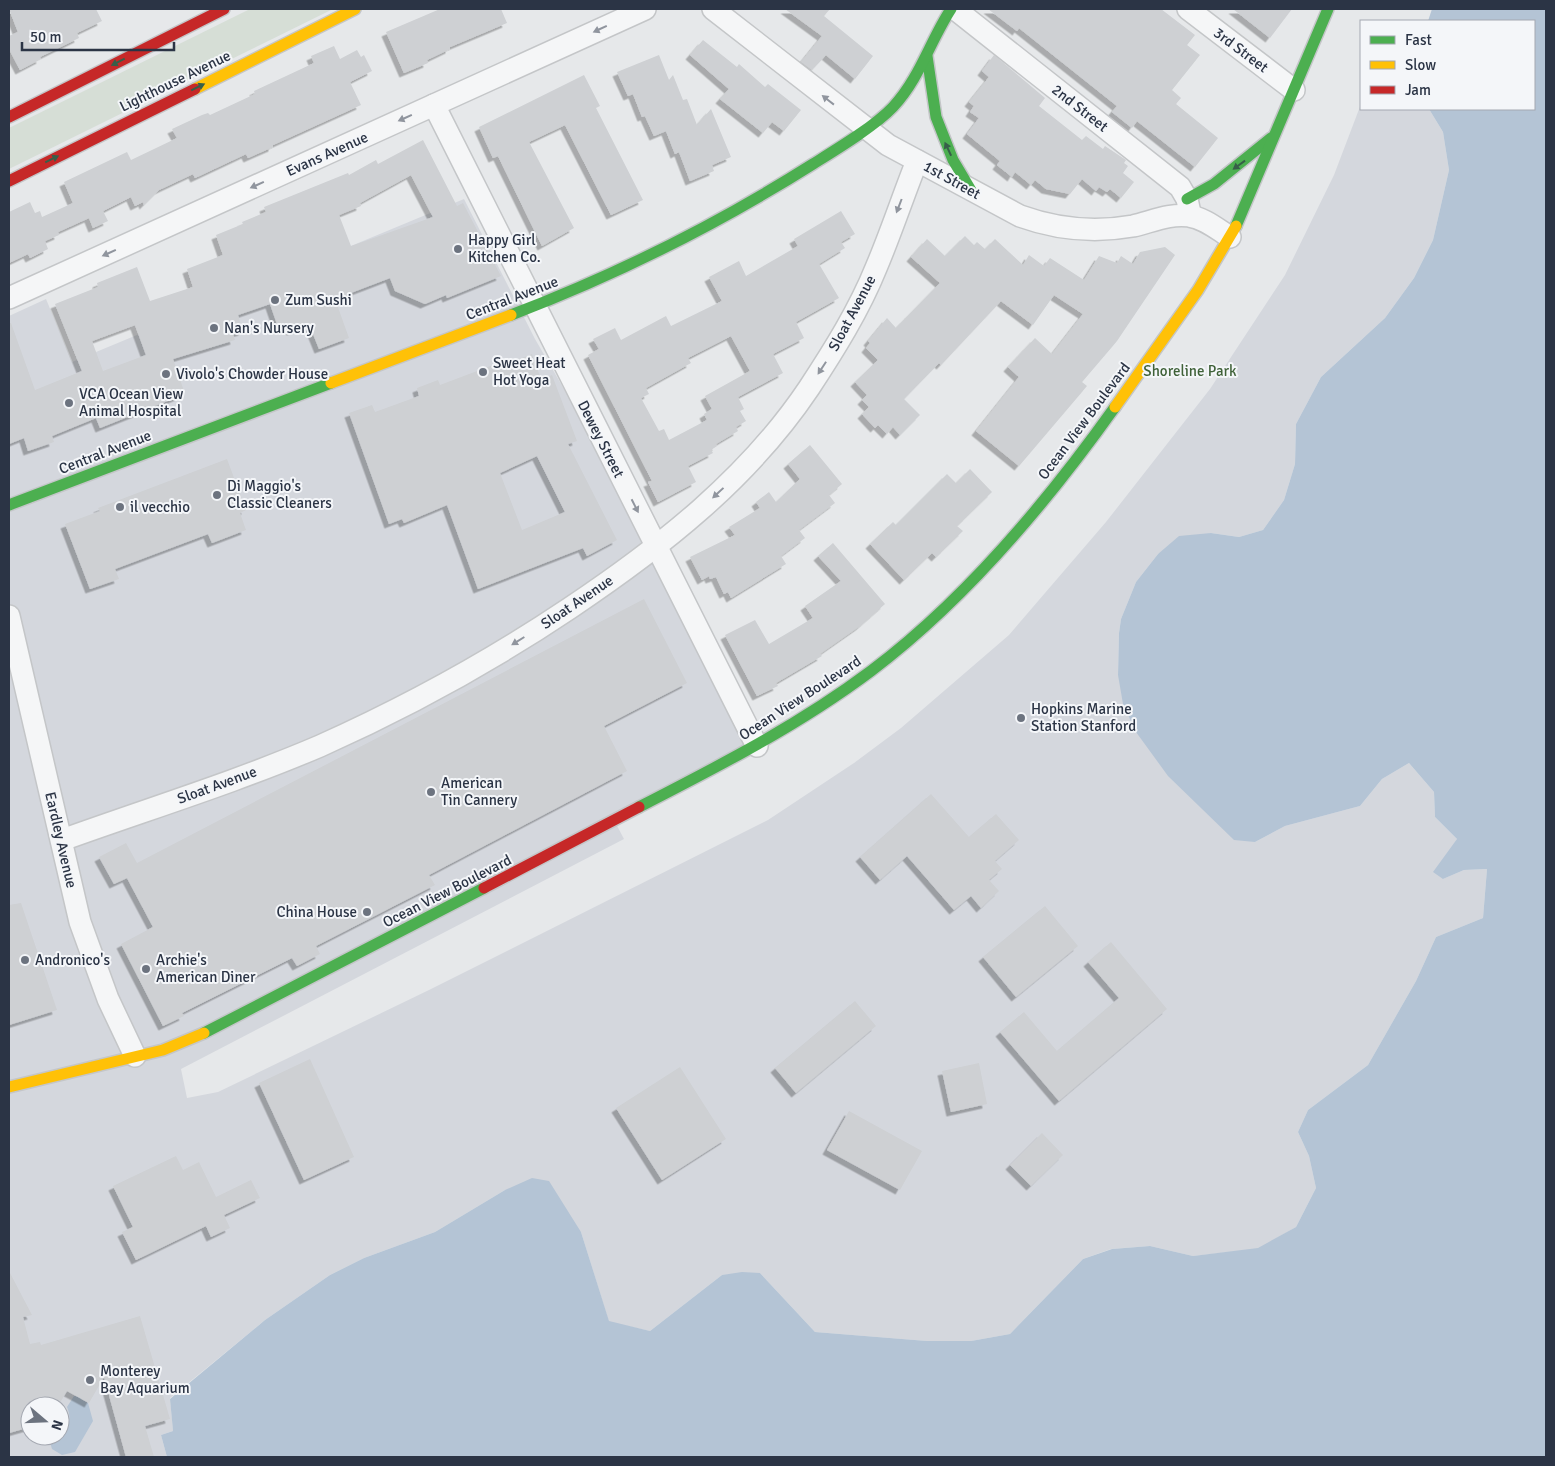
<svg xmlns="http://www.w3.org/2000/svg" width="1555" height="1466" font-family="Signika,sans-serif">
	<defs>
		<filter id="shadow"><feDropShadow dx="-4.5" dy="4.5" stdDeviation="0" flood-color="#0004"/></filter>
	</defs>
	<rect width="100%" height="100%" fill="#e6e8ea"/>
	<path fill="#d4d7dd" fill-rule="evenodd" d="M 1361,104 L 1361,109 L 1429,109 L 1443,132 L 1449,170 L 1433,240 L 1414,278 L 1385,318 L 1321,377 L 1296,424 L 1295,464 L 1284,500 L 1263,530 L 1239,537 L 1211,533 L 1158,554 L 1136,582 L 1121,619 L 1119,633 L 1118,675 L 1255,842 L 1285,826 L 1360,806 L 1382,779 L 1409,763 L 1434,792 L 1435,817 L 1457,839 L 1443,879 L 1464,870 L 1487,869 L 1483,918 L 1436,937 L 1416,981 L 1368,1065 L 1308,1110 L 1298,1132 L 1309,1156 L 1316,1188 L 1296,1227 L 1258,1249 L 1193,1256 L 1150,1246 L 1111,1249 L 1083,1259 L 1010,1334 L 971,1341 L 927,1341 L 815,1332 L 760,1273 L 722,1275 L 650,1331 L 609,1322 L 581,1232 L 505,1190 L 435,1232 L 364,1258 L 330,1275 L 265,1320 L 170,1398 L 173,1431 L 161,1435 L 167,1457 L 9,1457 L 9,316 L 46,299 L 72,362 L 464,199 L 535,339 L 656,548 L 757,746 L 615,822 L 624,839 L 181,1069 L 187,1098 L 218,1092 L 429,990 L 768,820 L 854,763 L 901,728 L 1009,635 L 1106,522 L 1210,389 L 1285,275 L 1334,175 ZM 30,1406 L 60,1406 L 60,1436 L 30,1436 Z"/>
	<path fill="#d6ded6" d="M 250,9 L 333,9 L 9,169 L 9,128 Z"/>
	<g fill="#b4c4d5">
		<path d="M 1432,9 L 1546,9 L 1546,1457 L 167,1457 L 161,1435 L 173,1431 L 170,1399 L 265,1320 L 330,1275 L 364,1258 L 435,1232 L 505,1190 L 532,1178 L 549,1181 L 581,1232 L 609,1321 L 650,1331 L 722,1275 L 742,1272 L 760,1273 L 815,1332 L 927,1341 L 971,1341 L 1010,1334 L 1083,1259 L 1112,1249 L 1150,1246 L 1193,1256 L 1258,1248 L 1296,1227 L 1316,1188 L 1309,1156 L 1298,1132 L 1308,1110 L 1368,1065 L 1416,981 L 1436,937 L 1483,918 L 1487,869 L 1464,870 L 1443,879 L 1433,872 L 1457,839 L 1435,817 L 1434,792 L 1409,763 L 1382,779 L 1360,806 L 1285,826 L 1255,842 L 1234,840 L 1168,776 L 1136,732 L 1123,704 L 1118,675 L 1119,633 L 1121,619 L 1136,582 L 1158,554 L 1179,536 L 1211,533 L 1239,537 L 1263,530 L 1284,500 L 1295,464 L 1296,424 L 1321,377 L 1385,318 L 1414,278 L 1433,240 L 1449,170 L 1443,132 L 1429,109 L 1534,109 L 1534,21 L 1428,21 Z"/>
		<path d="M 74,1396 L 82,1397 L 81,1399 L 88,1403 L 93,1421 L 75,1452 L 62,1455 L 52,1449 L 49,1439 L 51,1436 L 60,1436 L 60,1431 C 71,1426 71,1417 67,1407 Z"/>
	</g>
	<g fill="#ced0d3" fill-rule="evenodd" filter="url(#shadow)">
		<path d="M 9,9 L 96,9 L 102,21 L 77,33 L 79,38 L 40,57 L 41,59 L 20,70 L 9,49 L 9,36 L 18,32 Z"/>
		<path d="M 440,9 L 501,9 L 507,23 L 450,47 L 450,49 L 427,60 L 428,63 L 404,73 L 386,32 Z"/>
		<path d="M 785,9 L 830,9 L 824,16 L 873,56 L 855,79 L 826,55 L 812,70 L 801,62 L 822,36 Z"/>
		<path d="M 988,9 L 1161,9 L 1195,35 L 1187,45 L 1200,55 L 1172,90 L 1181,98 L 1176,104 L 1218,138 L 1195,167 L 1137,121 L 1132,128 L 1112,112 L 1117,106 L 1019,28 L 1017,31 Z"/>
		<path d="M 1233,9 L 1292,9 L 1270,38 Z"/>
		<path d="M 703,40 L 737,67 L 739,64 L 765,87 L 768,84 L 801,110 L 784,131 L 772,122 L 763,133 L 720,99 L 729,89 L 690,55 Z"/>
		<path d="M 334,46 L 340,59 L 357,50 L 361,57 L 364,55 L 372,71 L 350,82 L 361,105 L 273,145 L 273,147 L 248,158 L 246,154 L 195,178 L 193,174 L 159,190 L 144,205 L 143,202 L 135,206 L 131,197 L 103,211 L 108,221 L 93,228 L 89,218 L 58,232 L 59,235 L 45,241 L 48,249 L 30,258 L 28,254 L 9,263 L 9,212 L 30,202 L 35,213 L 40,211 L 42,217 L 73,203 L 64,182 L 127,152 L 131,160 L 177,138 L 172,129 L 202,115 L 208,113 L 210,115 L 255,94 L 254,91 L 314,63 L 311,56 Z"/>
		<path d="M 659,55 L 669,80 L 673,75 L 683,100 L 687,99 L 697,125 L 711,109 L 731,157 L 712,165 L 714,171 L 690,181 L 679,152 L 675,154 L 666,131 L 654,136 L 645,116 L 642,117 L 633,94 L 628,96 L 617,72 Z"/>
		<path d="M 994,55 L 1045,98 L 1039,106 L 1082,140 L 1086,136 L 1103,149 L 1105,146 L 1126,160 L 1124,163 L 1128,166 L 1123,173 L 1134,182 L 1121,198 L 1110,189 L 1107,192 L 1099,187 L 1096,191 L 1082,179 L 1070,194 L 1046,189 L 1035,180 L 1031,185 L 1015,172 L 1012,177 L 997,165 L 1000,161 L 967,134 L 979,118 L 970,112 L 974,106 L 969,102 L 989,77 L 982,71 Z"/>
		<path d="M 584,75 L 600,106 L 596,108 L 643,200 L 611,215 L 565,125 L 529,142 L 574,228 L 542,246 L 498,156 L 493,158 L 479,127 Z"/>
		<path d="M 423,140 L 457,206 L 463,203 L 501,276 L 447,298 L 446,295 L 425,304 L 395,291 L 390,278 L 335,299 L 349,338 L 319,349 L 309,324 L 291,331 L 289,326 L 279,330 L 270,304 L 238,315 L 243,331 L 233,334 L 235,340 L 173,359 L 185,394 L 100,428 L 96,418 L 52,436 L 54,442 L 28,451 L 24,438 L 9,444 L 9,323 L 11,323 L 35,390 L 82,371 L 55,304 L 98,287 L 97,283 L 137,267 L 150,301 L 193,287 L 187,269 L 223,255 L 216,235 L 243,224 L 242,222 L 266,212 L 264,207 L 348,173 L 349,175 L 376,160 L 378,164 ZM 411,175 L 433,217 L 351,246 L 339,215 L 361,206 L 360,203 ZM 135,325 L 146,355 L 103,371 L 92,341 Z"/>
		<path d="M 841,211 L 855,234 L 841,242 L 845,248 L 819,264 L 839,298 L 796,322 L 804,338 L 773,354 L 783,373 L 738,397 L 744,409 L 740,411 L 746,421 L 736,427 L 738,431 L 716,444 L 717,446 L 711,450 L 713,453 L 688,466 L 696,482 L 658,502 L 648,482 L 652,481 L 588,355 L 599,349 L 593,339 L 615,328 L 621,340 L 666,316 L 671,326 L 722,301 L 709,277 L 739,261 L 746,276 L 798,246 L 794,239 ZM 731,336 L 750,371 L 705,396 L 712,409 L 704,414 L 707,420 L 669,440 L 664,429 L 659,431 L 641,398 L 649,394 L 646,388 L 691,363 L 688,358 Z"/>
		<path d="M 965,236 L 974,245 L 977,242 L 985,249 L 995,239 L 1023,265 L 1029,255 L 1044,266 L 1050,258 L 1084,280 L 1099,256 L 1117,263 L 1121,256 L 1133,264 L 1140,252 L 1165,247 L 1175,255 L 1117,341 L 1082,382 L 1087,386 L 1019,466 L 976,431 L 1019,377 L 1008,367 L 1035,338 L 1052,354 L 1083,314 L 1054,295 L 1033,325 L 1001,301 L 941,365 L 939,363 L 904,399 L 920,415 L 900,435 L 893,427 L 887,434 L 878,425 L 875,428 L 862,414 L 869,407 L 862,400 L 867,395 L 855,382 L 878,360 L 866,348 L 870,343 L 868,341 L 887,318 L 896,328 L 940,283 L 911,257 L 927,239 L 945,256 Z"/>
		<path d="M 532,354 L 541,379 L 552,375 L 577,441 L 568,444 L 617,540 L 587,556 L 583,548 L 478,589 L 447,505 L 404,523 L 402,519 L 389,524 L 349,413 L 372,405 L 375,412 L 419,396 L 417,388 L 438,380 L 440,385 L 493,365 L 494,369 ZM 537,456 L 565,512 L 522,530 L 500,473 Z"/>
		<path d="M 810,445 L 842,484 L 829,495 L 835,503 L 799,530 L 805,538 L 781,556 L 786,564 L 731,598 L 728,592 L 724,594 L 716,577 L 710,579 L 709,576 L 702,580 L 690,557 L 735,535 L 729,527 L 760,508 L 756,502 L 769,492 L 776,502 L 800,479 L 788,464 Z"/>
		<path d="M 227,459 L 246,510 L 240,513 L 246,530 L 212,543 L 208,534 L 115,569 L 119,579 L 90,589 L 65,524 L 100,511 L 98,508 Z"/>
		<path d="M 970,469 L 992,492 L 957,526 L 963,531 L 936,557 L 932,553 L 904,580 L 870,544 L 893,522 L 896,525 L 947,474 L 956,483 Z"/>
		<path d="M 833,543 L 885,604 L 860,626 L 820,654 L 822,656 L 776,683 L 778,686 L 757,696 L 725,635 L 755,620 L 769,644 L 813,618 L 805,606 L 841,581 L 818,556 Z"/>
		<path d="M 644,599 L 687,683 L 604,726 L 627,771 L 429,875 L 435,885 L 316,946 L 320,954 L 297,966 L 292,958 L 182,1013 L 184,1016 L 163,1026 L 121,944 L 153,927 L 127,878 L 114,884 L 99,857 L 126,843 L 137,863 Z"/>
		<path d="M 931,794 L 969,837 L 996,814 L 1019,840 L 995,861 L 1002,869 L 989,880 L 999,891 L 981,908 L 971,896 L 954,910 L 907,856 L 880,880 L 860,857 Z"/>
		<path d="M 21,903 L 57,1010 L 9,1025 L 9,905 Z"/>
		<path d="M 1045,906 L 1078,946 L 1016,997 L 983,957 Z"/>
		<path d="M 1111,942 L 1167,1009 L 1059,1101 L 1000,1032 L 1024,1012 L 1057,1051 L 1119,998 L 1088,962 Z"/>
		<path d="M 855,1001 L 876,1026 L 796,1093 L 775,1068 Z"/>
		<path d="M 310,1059 L 354,1157 L 304,1180 L 259,1083 Z"/>
		<path d="M 979,1063 L 987,1104 L 951,1112 L 942,1071 Z"/>
		<path d="M 680,1067 L 726,1139 L 662,1180 L 616,1108 Z"/>
		<path d="M 849,1111 L 922,1151 L 900,1190 L 827,1150 Z"/>
		<path d="M 1042,1133 L 1063,1155 L 1031,1186 L 1010,1165 Z"/>
		<path d="M 176,1156 L 183,1170 L 199,1162 L 216,1197 L 251,1180 L 260,1198 L 224,1215 L 230,1228 L 211,1237 L 206,1226 L 136,1260 L 122,1232 L 133,1227 L 113,1186 Z"/>
		<path d="M 9,1271 L 32,1315 L 23,1317 L 30,1344 L 40,1342 L 41,1345 L 140,1316 L 170,1419 L 145,1426 L 154,1457 L 126,1457 L 104,1377 L 89,1403 L 67,1391 L 58,1406 L 30,1406 L 30,1427 L 9,1433 Z"/>
	</g>
	<g fill="none" stroke-linecap="round" stroke-linejoin="round">
		<defs>
			<g id="street">
				<path d="M 713,9 L 888,145 L 1020,216 C 1056,229 1094,233 1133,226 C 1151,222 1170,213 1189,216 C 1204,218 1217,229 1230,237"/>
				<path d="M 955,9 L 1180,187 L 1187,199 L 1190,213"/>
				<path d="M 1188,9 L 1294,90"/>
				<path d="M 434,105 L 757,746"/>
				<path d="M 9,298 L 645,9"/>
				<path d="M 9,616 L 80,922 L 108,999 L 135,1056"/>
				<path d="M 62,840 C 148,809 236,782 320,746 C 407,707 491,661 570,608 C 661,547 748,479 809,388 C 834,350 859,310 876,268 C 891,233 903,196 917,161"/>
			</g>
			<g id="fast">
				<path d="M 927,56 L 936,117 L 953,160 L 972,192"/>
				<path d="M 1187,199 L 1214,184 L 1271,138"/>
				<path d="M 1236,226 L 1328,9"/>
				<path d="M 511,315 C 616,275 718,224 813,164 C 837,149 875,126 893,107 C 920,78 930,41 951,9"/>
				<path d="M 9,505 L 331,383"/>
				<path d="M 639,807 C 719,766 799,725 871,671 C 964,601 1048,501 1115,407"/>
				<path d="M 204,1033 L 484,888"/>
			</g>
			<g id="slow">
				<path d="M 195,89 L 355,9"/>
				<path d="M 331,383 L 511,315"/>
				<path d="M 1115,407 L 1198,290 L 1236,226"/>
				<path d="M 9,1087 L 163,1050 L 204,1033"/>
			</g>
			<g id="jam">
				<path d="M 9,117 L 224,9"/>
				<path d="M 9,181 L 195,89"/>
				<path d="M 484,888 L 639,807"/>
			</g>
		</defs>
		<use href="#street" stroke="#c4c6c8" stroke-width="24"/>
		<use href="#fast" stroke="#c4c6c8" stroke-width="14"/>
		<use href="#slow" stroke="#c4c6c8" stroke-width="14"/>
		<use href="#jam" stroke="#c4c6c8" stroke-width="14"/>
		<use href="#street" stroke="#f5f6f7" stroke-width="21"/>
		<use href="#fast" stroke="#4caf50" stroke-width="11"/>
		<use href="#slow" stroke="#ffc107" stroke-width="11"/>
		<use href="#jam" stroke="#c62828" stroke-width="11"/>
	</g>
	<defs><path id="oneway-solid" d="M-6-.8H1V-3.2L6.5 0L1 3.2V.8H-6Z" transform="scale(1.25)"/></defs>
	<g fill="#90959e">
		<use href="#oneway-solid" transform="translate(600 29) rotate(155)"/>
		<use href="#oneway-solid" transform="translate(828 100) rotate(-142)"/>
		<use href="#oneway-solid" transform="translate(405 118) rotate(156)"/>
		<use href="#oneway-solid" transform="translate(257 185) rotate(156)"/>
		<use href="#oneway-solid" transform="translate(899 206) rotate(111)"/>
		<use href="#oneway-solid" transform="translate(109 253) rotate(156)"/>
		<use href="#oneway-solid" transform="translate(822 368) rotate(123)"/>
		<use href="#oneway-solid" transform="translate(718 493) rotate(137)"/>
		<use href="#oneway-solid" transform="translate(635 506) rotate(63)"/>
		<use href="#oneway-solid" transform="translate(518 641) rotate(148)"/>
	</g>
	<g fill="#375f49">
		<use href="#oneway-solid" transform="translate(118 62) rotate(153)"/>
		<use href="#oneway-solid" transform="translate(198 87) rotate(-26)"/>
		<use href="#oneway-solid" transform="translate(948 149) rotate(-115)"/>
		<use href="#oneway-solid" transform="translate(52 159) rotate(-26)"/>
		<use href="#oneway-solid" transform="translate(1239 165) rotate(144)"/>
	</g>
	<g fill="#6c737f" stroke="#f4f6f9" stroke-width="2">
		<circle cx="458" cy="249" r="5"/>
		<circle cx="275" cy="300" r="5"/>
		<circle cx="214" cy="328" r="5"/>
		<circle cx="483" cy="372" r="5"/>
		<circle cx="166" cy="374" r="5"/>
		<circle cx="69" cy="403" r="5"/>
		<circle cx="217" cy="495" r="5"/>
		<circle cx="120" cy="507" r="5"/>
		<circle cx="1021" cy="718" r="5"/>
		<circle cx="431" cy="792" r="5"/>
		<circle cx="367" cy="912" r="5"/>
		<circle cx="25" cy="960" r="5"/>
		<circle cx="146" cy="969" r="5"/>
		<circle cx="90" cy="1380" r="5"/>
	</g>
	<g text-anchor="middle" dominant-baseline="central" stroke-width="4" stroke-linejoin="round" paint-order="stroke">
		<g font-size="15" fill="#2b3445" stroke="#f4f6f9">
			<text transform="translate(1241 50) rotate(37)">3rd Street</text>
			<text transform="translate(175 81) rotate(-26)">Lighthouse Avenue</text>
			<text transform="translate(1080 108) rotate(38)">2nd Street</text>
			<text transform="translate(327 154) rotate(-24)">Evans Avenue</text>
			<text transform="translate(952 180) rotate(29)">1st Street</text>
			<text transform="translate(512 298) rotate(-21)">Central Avenue</text>
			<text transform="translate(852 313) rotate(-62)">Sloat Avenue</text>
			<text transform="translate(1084 421) rotate(-53)">Ocean View Boulevard</text>
			<text transform="translate(601 439) rotate(63)">Dewey Street</text>
			<text transform="translate(105 452) rotate(-21)">Central Avenue</text>
			<text transform="translate(577 602) rotate(-34)">Sloat Avenue</text>
			<text transform="translate(800 698) rotate(-33)">Ocean View Boulevard</text>
			<text transform="translate(217 785) rotate(-20)">Sloat Avenue</text>
			<text transform="translate(61 840) rotate(77)">Eardley Avenue</text>
			<text transform="translate(447 891) rotate(-27)">Ocean View Boulevard</text>
		</g>
		<g font-size="15" fill="#2b3445" stroke="#f4f6f9" text-anchor="start">
			<text x="468" y="240">Happy Girl<tspan x="468" dy="17">Kitchen Co.</tspan></text>
			<text x="285" y="300">Zum Sushi</text>
			<text x="224" y="328">Nan's Nursery</text>
			<text x="493" y="363">Sweet Heat<tspan x="493" dy="17">Hot Yoga</tspan></text>
			<text x="176" y="374">Vivolo's Chowder House</text>
			<text x="79" y="394">VCA Ocean View<tspan x="79" dy="17">Animal Hospital</tspan></text>
			<text x="227" y="486">Di Maggio's<tspan x="227" dy="17">Classic Cleaners</tspan></text>
			<text x="130" y="507">il vecchio</text>
			<text x="1031" y="709">Hopkins Marine<tspan x="1031" dy="17">Station Stanford</tspan></text>
			<text x="441" y="783">American<tspan x="441" dy="17">Tin Cannery</tspan></text>
			<text x="357" y="912" text-anchor="end">China House</text>
			<text x="35" y="960">Andronico's</text>
			<text x="156" y="960">Archie's<tspan x="156" dy="17">American Diner</tspan></text>
			<text x="100" y="1371">Monterey<tspan x="100" dy="17">Bay Aquarium</tspan></text>
		</g>
		<g font-size="15" fill="#3f6138" stroke="#f4f6f9">
			<text x="1190" y="371">Shoreline Park</text>
		</g>
	</g>
	<rect width="1555" height="1466" fill="none" stroke="#2b3445" stroke-width="20"/>
	<rect x="1360" y="20" width="175" height="90" fill="#f4f6f9" stroke="#a4a8b1"/>
	<rect x="1370" y="36" width="25" height="8" fill="#4caf50" stroke="#a4a8b1"/>
	<text x="1405" y="45" font-size="15" fill="#2b3445">Fast</text>
	<rect x="1370" y="61" width="25" height="8" fill="#ffc107" stroke="#a4a8b1"/>
	<text x="1405" y="70" font-size="15" fill="#2b3445">Slow</text>
	<rect x="1370" y="86" width="25" height="8" fill="#c62828" stroke="#a4a8b1"/>
	<text x="1405" y="95" font-size="15" fill="#2b3445">Jam</text>
	<g transform="translate(45 1421) rotate(109)"><circle r="24" fill="#f4f6f9" stroke="#a4a8b1"/>
	<path d="M0-4L9 19L0 12L-9 19Z" fill="#6c737f"/>
	<text y="-8" font-size="14" font-weight="bold" text-anchor="middle" fill="#2b3445">N</text>
	</g>
	<path d="M22 42v8h152v-8" fill="none" stroke="#2b3445" stroke-width="2.5"/>
	<text x="30" y="42" font-size="15" fill="#2b3445" stroke="#f4f6f9" stroke-width="4" paint-order="stroke">50 m</text>
</svg>
